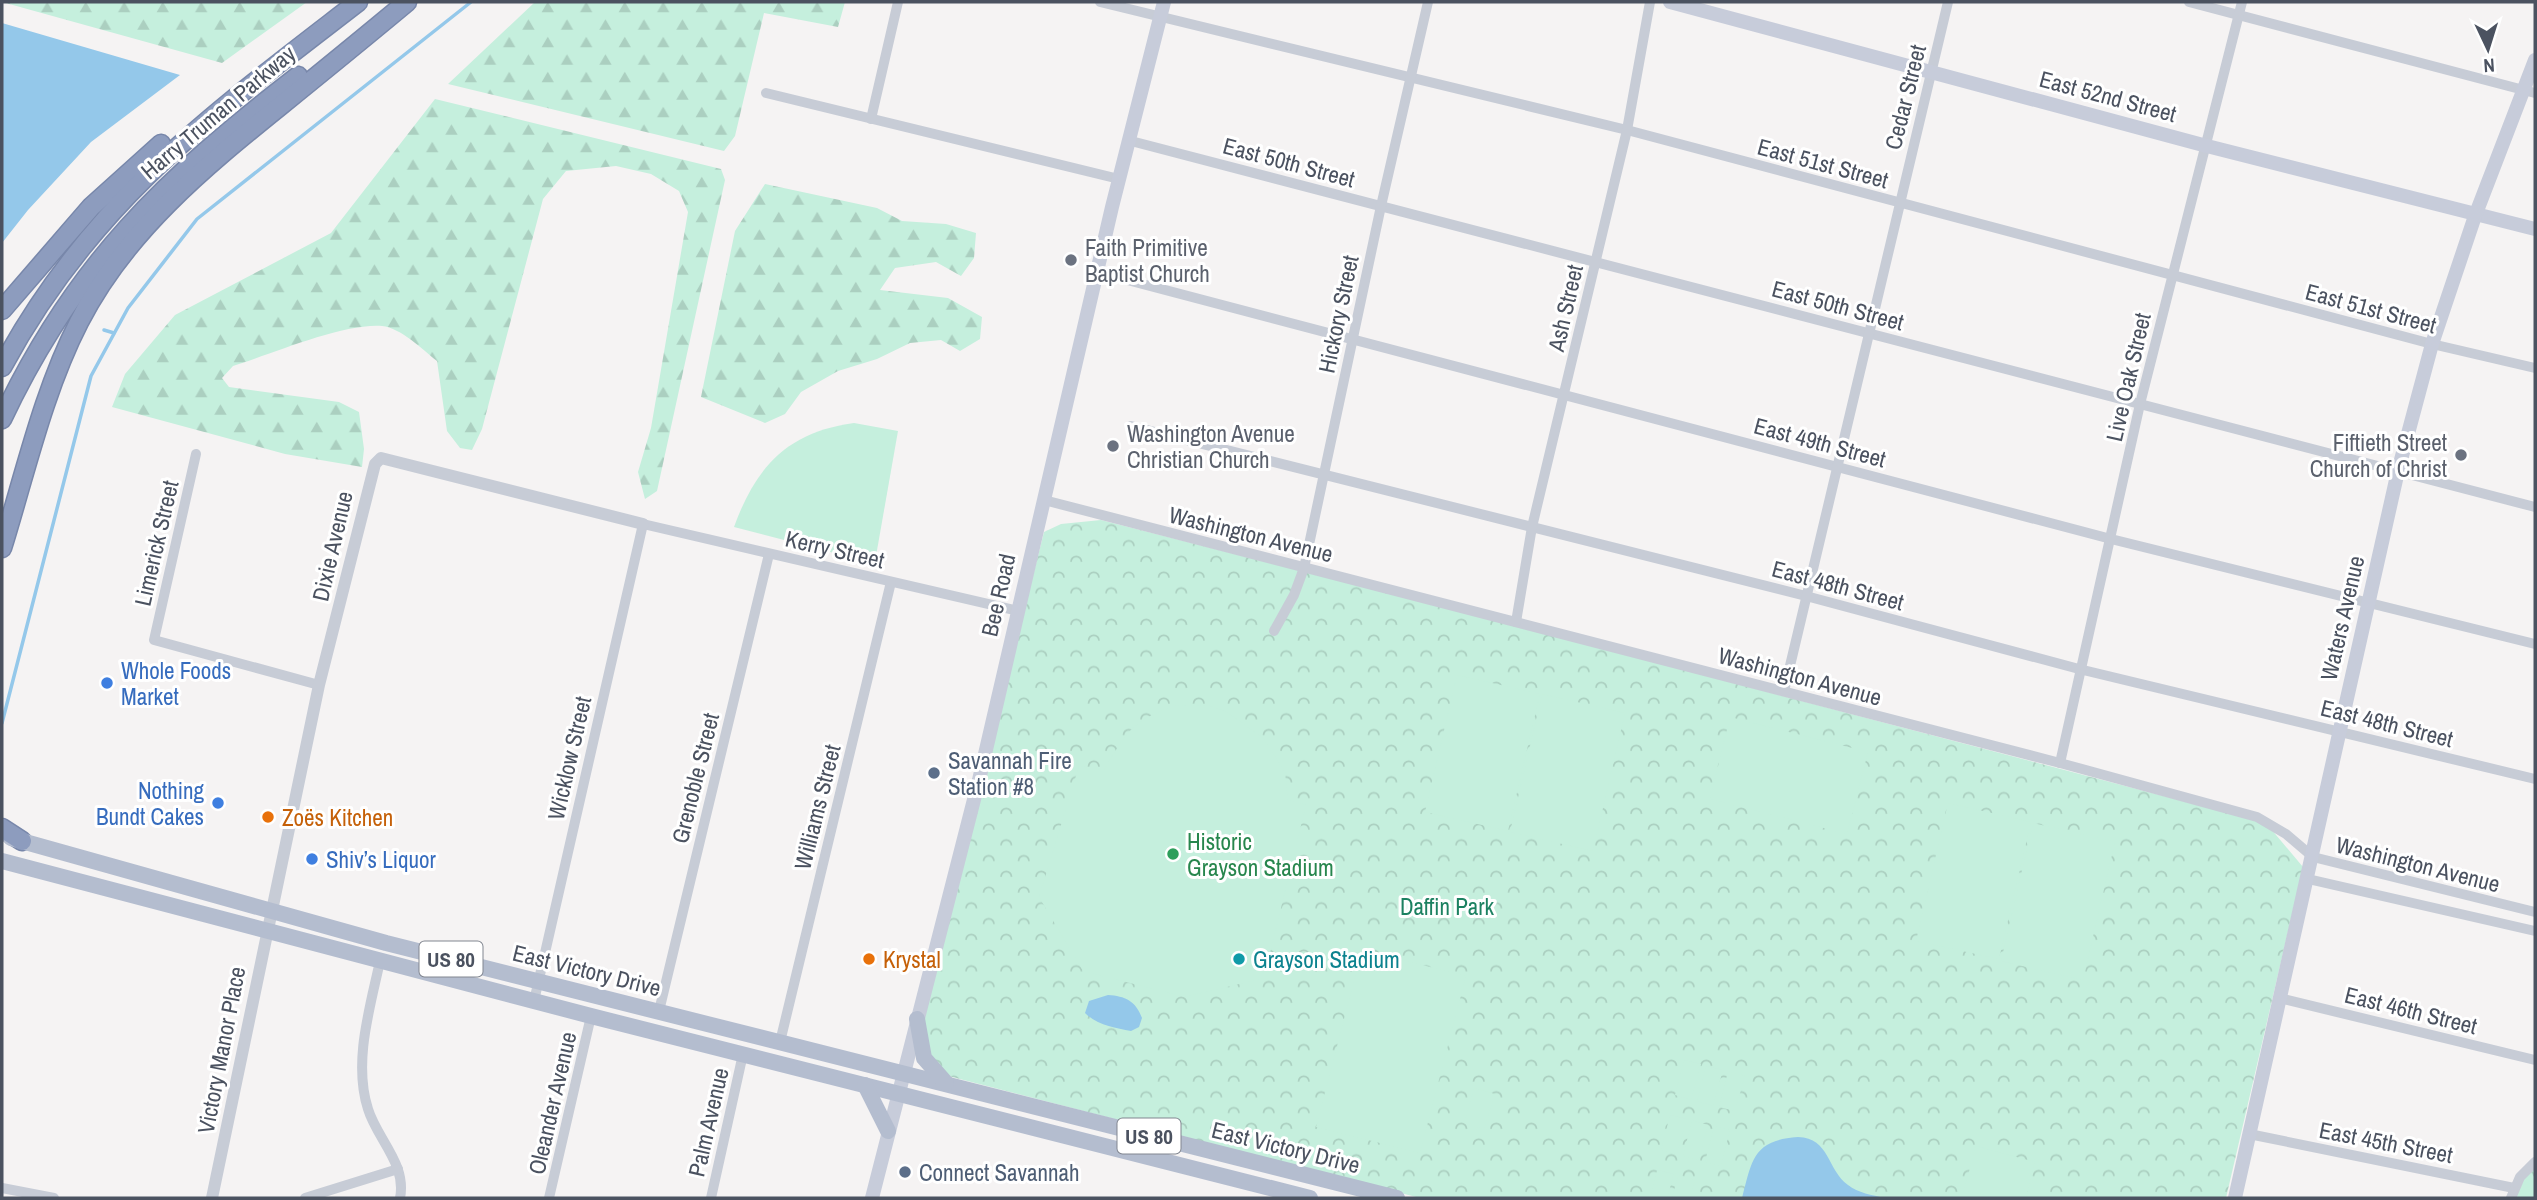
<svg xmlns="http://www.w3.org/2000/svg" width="2537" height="1200" font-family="'Archivo Narrow',sans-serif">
	<defs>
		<pattern id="forest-firs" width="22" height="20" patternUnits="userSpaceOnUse" patternTransform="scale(1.75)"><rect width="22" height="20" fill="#c5efdd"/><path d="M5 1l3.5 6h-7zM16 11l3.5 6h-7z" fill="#abcfc0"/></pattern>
		<pattern id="park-crowns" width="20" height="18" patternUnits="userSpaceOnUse" patternTransform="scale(1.75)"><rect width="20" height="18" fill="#c5efdd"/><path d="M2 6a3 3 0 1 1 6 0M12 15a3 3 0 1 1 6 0" fill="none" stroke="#abcfc0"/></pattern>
	</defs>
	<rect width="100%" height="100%" fill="#f5f3f3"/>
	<g fill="url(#forest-firs)">
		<path d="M 2,2 L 307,2 L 222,63 Z"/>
		<path d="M 535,2 L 845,2 L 838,27 L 764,13 L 735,136 L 724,151 L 448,84 Z"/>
		<path d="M 435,99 L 721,169 L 725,180 L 657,491 L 645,499 L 638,472 L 651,428 L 688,212 L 679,191 L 651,174 L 616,166 L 566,171 L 543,199 L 482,429 L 472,450 L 460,448 L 447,431 L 437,361 C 422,349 401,328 382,326 C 343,323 272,354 233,366 L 222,378 L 229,387 L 339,402 L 359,412 L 364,449 L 362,467 L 285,454 L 112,407 L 125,374 L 175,315 L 331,233 Z"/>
		<path d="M 765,184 L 877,208 L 902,221 L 946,224 L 976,233 L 974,258 L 961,276 L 936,262 L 895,268 L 880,290 L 948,298 L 982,317 L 980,339 L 960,351 L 941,340 L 910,343 L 877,359 L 838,371 L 801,392 L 785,414 L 765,423 L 701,397 L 735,231 Z"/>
	</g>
	<g fill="url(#park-crowns)">
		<path d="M 1101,520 L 1517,626 L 2266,823 L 2303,867 L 2226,1198 L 1420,1198 L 952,1077 C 919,1059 923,1032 926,1000 L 1044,532 L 1061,524 Z"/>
		<path d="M 2535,1162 L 2535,1198 L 2511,1198 Z"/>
	</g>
	<g fill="#c5efdd">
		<path d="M 854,423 L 898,431 L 876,556 L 865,561 L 734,527 C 756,466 788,432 854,423 Z"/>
		<path d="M 1457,675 L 1540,694 L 1508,831 L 1425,812 Z"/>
		<path d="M 1542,694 L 1625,713 L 1593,851 L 1510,832 Z"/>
		<path d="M 1178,705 L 1210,706 L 1227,712 L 1263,738 L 1285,772 L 1288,800 L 1306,805 L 1264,978 L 1185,997 L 1083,971 L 1039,897 L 1079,766 L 1104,770 C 1127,731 1133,719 1178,705 Z"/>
		<path d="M 1730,717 L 1868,752 L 1847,834 L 1710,799 Z"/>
		<path d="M 1948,803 L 2031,822 L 1999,959 L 1916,941 Z"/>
		<path d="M 2033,823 L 2115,842 L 2083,980 L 2001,961 Z"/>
		<path d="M 1362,950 L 1466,976 L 1420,1153 L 1316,1127 Z"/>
		<path d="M 1684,1060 L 1701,1064 L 1691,1100 L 1675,1095 Z"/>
		<path d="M 1706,1066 L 1723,1070 L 1713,1106 L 1697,1101 Z"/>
		<path d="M 1728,1071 L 1745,1076 L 1735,1111 L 1719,1107 Z"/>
		<path d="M 1474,1088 L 1495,1094 L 1484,1129 L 1464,1123 Z"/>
		<path d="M 1670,1115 L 1687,1119 L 1677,1154 L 1661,1150 Z"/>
		<path d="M 1692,1120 L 1708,1125 L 1699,1160 L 1683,1156 Z"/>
		<path d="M 1714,1126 L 1730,1130 L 1721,1166 L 1705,1162 Z"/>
		<path d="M 1976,1146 L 2035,1162 L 2026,1198 L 1997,1198 L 1964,1190 Z"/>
		<path d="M 1657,1170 L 1674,1174 L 1667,1198 L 1650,1198 Z"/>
		<path d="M 1678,1175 L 1695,1180 L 1690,1198 L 1672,1198 Z"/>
	</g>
	<g fill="#94c8ea">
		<path d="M 2,23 L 180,75 L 91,142 L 28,210 L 2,243 Z"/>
		<path d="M 1108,995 C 1125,996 1136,1001 1142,1018 L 1139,1027 L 1131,1031 C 1115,1028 1097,1025 1085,1013 L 1089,1001 Z"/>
		<path d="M 1798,1137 C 1830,1138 1827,1170 1848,1185 C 1858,1193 1872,1195 1885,1198 L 1742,1198 C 1752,1160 1753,1140 1798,1137 Z"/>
	</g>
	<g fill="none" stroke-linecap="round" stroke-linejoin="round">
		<g stroke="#94c8ea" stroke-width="3.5">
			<path d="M 104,330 L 114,333"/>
			<path d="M 2,723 L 91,376 L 128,308 L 197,219 L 471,2"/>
		</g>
		<defs>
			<g id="motorway">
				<path d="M 2,310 L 91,207 L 161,144"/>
				<path d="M 2,367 C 91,201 213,114 358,2"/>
				<path d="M 2,419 C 75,264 165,179 298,76"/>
				<path d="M 2,548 C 25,474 43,392 79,322 C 125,232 203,168 280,106 C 322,72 365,37 407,2"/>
				<path d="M 2,828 L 22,841"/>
			</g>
		</defs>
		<use href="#motorway" stroke="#7887aa" stroke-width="21"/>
		<g stroke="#c7ccd6" stroke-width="10">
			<path d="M 1100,2 L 1627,130 L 2432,344 L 2535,368"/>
			<path d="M 2189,2 L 2535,93"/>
			<path d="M 766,93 L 1119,179"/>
			<path d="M 871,119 L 898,2"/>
			<path d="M 1131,141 L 2535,507"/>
			<path d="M 1097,272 L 2111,539 L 2535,644"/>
			<path d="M 1131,426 L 1806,596 L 2079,669 L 2535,779"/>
			<path d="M 196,454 L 154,640 L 319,685"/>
			<path d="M 1044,500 L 2060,763 L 2257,817 L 2286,834 L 2313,857 L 2535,912"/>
			<path d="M 1516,622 L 1532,527 L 1627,130 L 1650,2"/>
			<path d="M 1274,631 L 1294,595 L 1304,568 L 1381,206 L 1428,2"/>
			<path d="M 1784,691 L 1948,2"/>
			<path d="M 2060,763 L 2140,404 L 2242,2"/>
			<path d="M 2308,879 L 2535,931"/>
			<path d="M 380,961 C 370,1008 353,1062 368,1109 C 377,1139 407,1164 400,1198"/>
			<path d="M 2279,998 L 2535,1060"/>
			<path d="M 534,1001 L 643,524 L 1018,611"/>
			<path d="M 659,1011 L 769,554"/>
			<path d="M 780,1042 L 891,582"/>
			<path d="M 2249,1134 L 2514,1188"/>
			<path d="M 2,1188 L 54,1198"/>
			<path d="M 305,1198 L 398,1169"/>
			<path d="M 549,1198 L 591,1016"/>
			<path d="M 711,1198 L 743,1054"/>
			<path d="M 2511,1198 L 2520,1177 L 2535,1162"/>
		</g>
		<path stroke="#c7ccd6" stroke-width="12" d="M 212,1198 L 319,685 L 375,464 L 381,458 L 643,524"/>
		<g stroke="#c7ccda" stroke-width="14">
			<path d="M 1670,2 L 2203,145 L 2535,229"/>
			<path d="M 872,1198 L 979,780 L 1112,207 L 1164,2"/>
			<path d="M 2235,1198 L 2398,471 L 2432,344 L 2475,216 L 2535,60"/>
		</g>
		<g stroke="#b4bdcf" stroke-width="16">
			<path d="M 11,838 L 386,943 L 1397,1198"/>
			<path d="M 2,861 L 591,1016 L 1310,1198"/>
			<path d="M 917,1019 L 924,1058 L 946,1083"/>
			<path d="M 865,1085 L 888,1131"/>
		</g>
		<use href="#motorway" stroke="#8d9cbe" stroke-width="18"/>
	</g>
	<g fill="#6b7280" stroke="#fff" stroke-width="2.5">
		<circle cx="1071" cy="260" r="7"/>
		<circle cx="1113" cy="446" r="7"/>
		<circle cx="2461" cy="455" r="7"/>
	</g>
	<g fill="#3f7fe0" stroke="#fff" stroke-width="2.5">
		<circle cx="107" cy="683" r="7"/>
		<circle cx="218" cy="803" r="7"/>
		<circle cx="312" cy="859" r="7"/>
	</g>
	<g fill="#5c6f8a" stroke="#fff" stroke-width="2.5">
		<circle cx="934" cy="773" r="7"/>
		<circle cx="905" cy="1172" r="7"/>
	</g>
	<g fill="#e8710a" stroke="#fff" stroke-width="2.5">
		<circle cx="268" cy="817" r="7"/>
		<circle cx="869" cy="959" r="7"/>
	</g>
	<circle fill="#2e9e5b" stroke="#fff" stroke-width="2.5" cx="1173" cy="854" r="7"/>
	<circle fill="#0f9aa8" stroke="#fff" stroke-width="2.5" cx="1239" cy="959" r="7"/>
	<g text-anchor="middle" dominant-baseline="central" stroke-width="6" stroke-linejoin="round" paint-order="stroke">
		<g fill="#fff" stroke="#818690" stroke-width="2">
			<rect x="419.5" y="941.5" width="63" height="35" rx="5"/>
			<rect x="1117.5" y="1118.5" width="63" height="35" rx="5"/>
		</g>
		<g font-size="21" font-weight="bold" fill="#4b5260">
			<text x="451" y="959">US 80</text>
			<text x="1149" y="1136">US 80</text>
		</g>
		<g font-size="23" fill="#4b5260" stroke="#fff">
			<text transform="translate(2108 96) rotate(15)">East 52nd Street</text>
			<text transform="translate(1905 97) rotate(-76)">Cedar Street</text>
			<text transform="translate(218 112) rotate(-40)">Harry Truman Parkway</text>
			<text transform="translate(1289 162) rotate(15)">East 50th Street</text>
			<text transform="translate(1823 163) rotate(15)">East 51st Street</text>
			<text transform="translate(1838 305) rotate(15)">East 50th Street</text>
			<text transform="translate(1565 308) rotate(-77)">Ash Street</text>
			<text transform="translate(2371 308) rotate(15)">East 51st Street</text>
			<text transform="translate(1338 314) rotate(-78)">Hickory Street</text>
			<text transform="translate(2128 377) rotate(-77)">Live Oak Street</text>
			<text transform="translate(1820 442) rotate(15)">East 49th Street</text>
			<text transform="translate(1251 534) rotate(14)">Washington Avenue</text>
			<text transform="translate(156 543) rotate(-77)">Limerick Street</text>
			<text transform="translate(332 546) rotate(-77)">Dixie Avenue</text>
			<text transform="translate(835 549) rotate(13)">Kerry Street</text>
			<text transform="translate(1838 585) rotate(15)">East 48th Street</text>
			<text transform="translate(998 595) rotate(-77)">Bee Road</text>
			<text transform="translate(2342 618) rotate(-77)">Waters Avenue</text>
			<text transform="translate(1800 676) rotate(15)">Washington Avenue</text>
			<text transform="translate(2387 723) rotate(14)">East 48th Street</text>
			<text transform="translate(569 758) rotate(-77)">Wicklow Street</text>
			<text transform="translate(695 778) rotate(-76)">Grenoble Street</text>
			<text transform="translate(817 807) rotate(-76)">Williams Street</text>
			<text transform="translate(2418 864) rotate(14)">Washington Avenue</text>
			<text transform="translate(587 970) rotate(14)">East Victory Drive</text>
			<text transform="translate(2411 1010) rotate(14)">East 46th Street</text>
			<text transform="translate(221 1050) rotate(-79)">Victory Manor Place</text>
			<text transform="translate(552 1103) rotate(-77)">Oleander Avenue</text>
			<text transform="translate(708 1122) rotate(-77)">Palm Avenue</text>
			<text transform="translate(2386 1142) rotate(11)">East 45th Street</text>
			<text transform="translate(1286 1147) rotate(14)">East Victory Drive</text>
		</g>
		<g font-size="23" fill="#5b616d" stroke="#fff" text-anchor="start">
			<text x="1085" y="247">Faith Primitive<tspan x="1085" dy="26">Baptist Church</tspan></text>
			<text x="1127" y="433">Washington Avenue<tspan x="1127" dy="26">Christian Church</tspan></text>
			<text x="2447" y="442" text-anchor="end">Fiftieth Street<tspan x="2447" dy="26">Church of Christ</tspan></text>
		</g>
		<g font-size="23" fill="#366cbe" stroke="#fff" text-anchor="start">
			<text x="121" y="670">Whole Foods<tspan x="121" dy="26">Market</tspan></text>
			<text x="204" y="790" text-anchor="end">Nothing<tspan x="204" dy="26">Bundt Cakes</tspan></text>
			<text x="326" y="859">Shiv’s Liquor</text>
		</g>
		<g font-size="23" fill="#4e5e75" stroke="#fff" text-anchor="start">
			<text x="948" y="760">Savannah Fire<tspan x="948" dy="26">Station #8</tspan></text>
			<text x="919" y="1172">Connect Savannah</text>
		</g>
		<g font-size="23" fill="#c56008" stroke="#fff" text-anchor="start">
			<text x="282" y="817">Zoës Kitchen</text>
			<text x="883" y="959">Krystal</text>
		</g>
		<g font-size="23" fill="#27864d" stroke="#fff" text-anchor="start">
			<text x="1187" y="841">Historic<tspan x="1187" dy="26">Grayson Stadium</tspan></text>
		</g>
		<g font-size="23" fill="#1c8161" stroke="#fff">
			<text x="1447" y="906">Daffin Park</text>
		</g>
		<g font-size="23" fill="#0d838f" stroke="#fff" text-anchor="start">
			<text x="1253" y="959">Grayson Stadium</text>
		</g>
	</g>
	<rect width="2537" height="1200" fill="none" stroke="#4b5260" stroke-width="7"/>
	<g transform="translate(2488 49) rotate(176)" stroke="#ffffff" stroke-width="5" paint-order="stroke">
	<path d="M0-5L12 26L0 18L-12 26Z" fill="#4b5260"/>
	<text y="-10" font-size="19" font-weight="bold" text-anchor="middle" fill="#4b5260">N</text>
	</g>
</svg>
